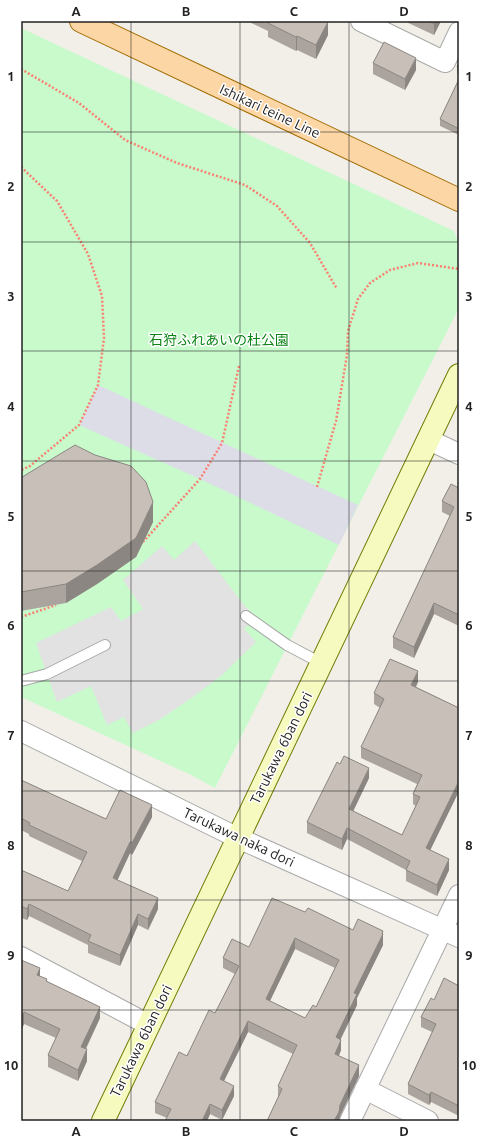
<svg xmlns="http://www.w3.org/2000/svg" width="480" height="1142" font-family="Ubuntu,'Noto Sans JP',sans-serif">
	<rect width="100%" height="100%" fill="#f2efe9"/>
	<path fill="#c8facc" d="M 21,28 L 454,231 L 459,244 L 459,308 L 215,788 L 191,775 L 21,697 Z"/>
	<path fill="#e2e2e2" d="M 195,541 L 244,605 L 256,618 L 244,629 L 256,642 L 221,676 L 190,699 L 159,720 L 133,733 L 124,717 L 107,725 L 91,686 L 57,702 L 36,643 L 111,607 L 121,621 L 143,609 L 123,580 L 162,546 L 174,560 Z"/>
	<path fill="#dddde8" d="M 98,385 L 358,505 L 339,545 L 200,479 L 79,425 Z"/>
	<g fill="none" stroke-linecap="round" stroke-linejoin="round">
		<defs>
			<g id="lane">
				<path d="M 246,616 L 287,645 L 321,663"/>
				<path d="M 21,681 L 47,674 L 105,645"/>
			</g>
			<g id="street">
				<path d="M 361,21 L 445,62 L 459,32"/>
				<path d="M 429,440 L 459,454"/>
				<path d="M 21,731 L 238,838 L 459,937"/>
				<path d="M 21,957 L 149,1025"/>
				<path d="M 365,1089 L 428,1121"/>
				<path d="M 350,1121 L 459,895"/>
			</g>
			<path id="secondary" d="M 103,1121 L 459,375"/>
			<path id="primary" d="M 81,21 L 459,200"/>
		</defs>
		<use href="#lane" stroke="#a9a9a9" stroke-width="12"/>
		<use href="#street" stroke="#a9a9a9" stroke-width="22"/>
		<use href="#secondary" stroke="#707d05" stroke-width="24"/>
		<use href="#primary" stroke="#a06b00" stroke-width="24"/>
		<g stroke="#fa8072" stroke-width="2.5" stroke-dasharray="2 2" stroke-linecap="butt">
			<path d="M 21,69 L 79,103 L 125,140 L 177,163 L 245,185 L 277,206 L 310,243 L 337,289"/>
			<path d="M 21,167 L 57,201 L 88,254 L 102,296 L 104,338 L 98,385 L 79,425 L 30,466 L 21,470"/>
			<path d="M 317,487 L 336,421 L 347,355 L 348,331 L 358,299 L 370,283 L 390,270 L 418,263 L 459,269"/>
			<path d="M 143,542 L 200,479 L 222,443 L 239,366"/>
			<path d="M 21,617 L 56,605"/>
		</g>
		<use href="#lane" stroke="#fff" stroke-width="10"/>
		<use href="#street" stroke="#fff" stroke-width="20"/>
		<use href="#secondary" stroke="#f7fabf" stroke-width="22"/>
		<use href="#primary" stroke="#fcd6a4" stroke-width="22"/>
	</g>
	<g fill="#aba49e" fill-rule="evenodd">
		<path d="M 247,21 L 326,21 L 328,35 L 316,59 L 297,50 L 296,51 L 268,37 L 268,31 Z"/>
		<path d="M 404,21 L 441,21 L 434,35 Z"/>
		<path d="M 373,63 L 416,70 L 405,90 L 373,74 Z"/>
		<path d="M 459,63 L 459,74 L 457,73 L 457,67 Z"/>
		<path d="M 459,79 L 459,135 L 440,126 L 440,119 Z"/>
		<path d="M 21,478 L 153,522 L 136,557 L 97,584 L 66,603 L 21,611 Z"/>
		<path d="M 459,488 L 459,626 L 434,614 L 414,658 L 393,648 L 393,637 L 450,516 L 442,512 L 442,501 Z"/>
		<path d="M 418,682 L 416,687 L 459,708 L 459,791 L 430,850 L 449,870 L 437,896 L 406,881 L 406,870 L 347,839 L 342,850 L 307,833 L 307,822 L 369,778 L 353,811 L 402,835 L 416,806 L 413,804 L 413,794 L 417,784 L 361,758 L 361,747 L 380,708 L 374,704 L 374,693 Z"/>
		<path d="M 21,780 L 106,819 L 152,817 L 132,855 L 130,853 L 117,880 L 158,909 L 148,930 L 138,925 L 120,966 L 88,953 L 88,945 L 29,916 L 27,920 L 21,918 L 21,870 L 68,891 L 82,861 L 29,836 L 29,834 L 21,830 Z"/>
		<path d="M 305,912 L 353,930 L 383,934 L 383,945 L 357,998 L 357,1005 L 341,1039 L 341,1050 L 339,1056 L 359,1076 L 340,1116 L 339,1121 L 267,1121 L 278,1097 L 278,1086 L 293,1054 L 248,1032 L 224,1081 L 234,1096 L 222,1120 L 210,1114 L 207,1121 L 165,1121 L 167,1118 L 155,1113 L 155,1102 L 215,1013 L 235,974 L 223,968 L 223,958 L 249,947 ZM 295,949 L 335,968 L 316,1007 L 305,1018 L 270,1001 Z"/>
		<path d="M 21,960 L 40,976 L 47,981 L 100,1018 L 86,1049 L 87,1061 L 78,1081 L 48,1067 L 48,1055 L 56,1038 L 24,1024 L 21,1031 Z"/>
		<path d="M 459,986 L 459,1116 L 431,1102 L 429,1105 L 408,1094 L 408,1084 L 432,1032 L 421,1027 L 421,1017 L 434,1000 Z"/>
	</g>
	<g fill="#8b8681">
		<path d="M 435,21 L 441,21 L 434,35 L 434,24 Z"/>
		<path d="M 328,22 L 328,35 L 316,59 L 316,45 Z"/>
		<path d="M 297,36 L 297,50 L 296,51 L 296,37 Z"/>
		<path d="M 416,58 L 416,70 L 405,90 L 405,79 Z"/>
		<path d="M 153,502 L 153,522 L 136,557 L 97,584 L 66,603 L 66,584 Z"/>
		<path d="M 434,603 L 434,614 L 414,658 L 414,647 Z"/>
		<path d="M 418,671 L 418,682 L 411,696 L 411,685 Z"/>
		<path d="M 369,768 L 369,778 L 349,820 L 349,809 Z"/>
		<path d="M 459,781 L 459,791 L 426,859 L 426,848 Z"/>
		<path d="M 152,805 L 152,817 L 132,855 L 132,843 Z"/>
		<path d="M 347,828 L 347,839 L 342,850 L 342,839 Z"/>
		<path d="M 130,842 L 130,853 L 113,890 L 113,878 Z"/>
		<path d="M 449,859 L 449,870 L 437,896 L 437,885 Z"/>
		<path d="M 158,898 L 158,909 L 148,930 L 148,919 Z"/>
		<path d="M 29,904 L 29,916 L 27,920 L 27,909 Z"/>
		<path d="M 138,914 L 138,925 L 120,966 L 120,955 Z"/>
		<path d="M 383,931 L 383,945 L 357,998 L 357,1005 L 336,1048 L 336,1037 L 354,993 Z"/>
		<path d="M 295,938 L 295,949 L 266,1009 L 266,999 Z"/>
		<path d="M 40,968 L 40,980 L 37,975 Z"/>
		<path d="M 100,1007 L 100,1018 L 81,1058 L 81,1047 Z"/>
		<path d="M 24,1012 L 24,1024 L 21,1031 L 21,1019 Z"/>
		<path d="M 248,1021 L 248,1032 L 220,1089 L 220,1079 Z"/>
		<path d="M 341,1040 L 341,1050 L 335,1064 L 335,1054 Z"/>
		<path d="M 87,1049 L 87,1061 L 78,1081 L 78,1070 Z"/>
		<path d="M 359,1065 L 359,1076 L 340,1116 L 339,1121 L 334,1121 L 340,1105 Z"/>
		<path d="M 234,1086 L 234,1096 L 222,1120 L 222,1110 Z"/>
		<path d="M 431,1092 L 431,1102 L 429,1105 L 429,1095 Z"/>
		<path d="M 210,1104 L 210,1114 L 207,1121 L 202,1121 Z"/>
	</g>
	<g fill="#c7bfb8" stroke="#8b8681" fill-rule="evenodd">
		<path d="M 269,21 L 326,21 L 328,22 L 316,45 L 297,36 L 296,37 L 268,23 Z"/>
		<path d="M 428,21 L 435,21 L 434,24 Z"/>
		<path d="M 384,42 L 416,58 L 405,79 L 373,63 Z"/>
		<path d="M 459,63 L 459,68 L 457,67 Z"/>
		<path d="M 459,79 L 459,129 L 440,119 Z"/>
		<path d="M 75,445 L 95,455 L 131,466 L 146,482 L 153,502 L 136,538 L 97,565 L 66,584 L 21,592 L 21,478 L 27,474 Z"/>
		<path d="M 451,484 L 459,488 L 459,615 L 434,603 L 414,647 L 393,637 L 454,507 L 442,501 Z"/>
		<path d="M 390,659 L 418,671 L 411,685 L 459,708 L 459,781 L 426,848 L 449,859 L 437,885 L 406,870 L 410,861 L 347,828 L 342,839 L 307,822 L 337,762 L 340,764 L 344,756 L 369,768 L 349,809 L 402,835 L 420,797 L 413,794 L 422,775 L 361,747 L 384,699 L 374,693 Z"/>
		<path d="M 21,780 L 106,819 L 120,790 L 152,805 L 132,843 L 130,842 L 113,878 L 158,898 L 148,919 L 138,914 L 120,955 L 88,941 L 91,935 L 29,904 L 27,909 L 21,906 L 21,870 L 68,891 L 87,852 L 29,825 L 30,823 L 21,818 Z"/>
		<path d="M 272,898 L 305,912 L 308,908 L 353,930 L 358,919 L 383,931 L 382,934 L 383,934 L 354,993 L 357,994 L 336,1037 L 341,1040 L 335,1054 L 359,1065 L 340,1105 L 339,1112 L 334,1121 L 267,1121 L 282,1089 L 278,1086 L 297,1045 L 248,1021 L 220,1079 L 234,1086 L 222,1110 L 210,1104 L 202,1121 L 165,1121 L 171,1109 L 155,1102 L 179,1052 L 187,1056 L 209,1010 L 215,1013 L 239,966 L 223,958 L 232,939 L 249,947 ZM 295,938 L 339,960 L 316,1007 L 313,1005 L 305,1018 L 266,999 Z"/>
		<path d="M 21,960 L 40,968 L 37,975 L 47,979 L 46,981 L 100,1007 L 81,1047 L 87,1049 L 78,1070 L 48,1055 L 60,1029 L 24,1012 L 21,1019 Z"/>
		<path d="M 444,978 L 459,986 L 459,1106 L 431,1092 L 429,1095 L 408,1084 L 436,1024 L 421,1017 L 431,998 L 434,1000 Z"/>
	</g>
	<path fill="none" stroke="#222" stroke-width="1" stroke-opacity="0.55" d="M 131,21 L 131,1121M 240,21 L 240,1121M 349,21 L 349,1121M 21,132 L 459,132M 21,242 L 459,242M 21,351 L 459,351M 21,461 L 459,461M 21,571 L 459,571M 21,681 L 459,681M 21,791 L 459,791M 21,900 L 459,900M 21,1010 L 459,1010"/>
	<g text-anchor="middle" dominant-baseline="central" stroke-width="3" stroke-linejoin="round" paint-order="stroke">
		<g font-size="14" fill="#222" stroke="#fff">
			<text transform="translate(270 111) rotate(25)">Ishikari teine Line</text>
			<text transform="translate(281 748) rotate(-64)">Tarukawa 6ban dori</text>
			<text transform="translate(239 837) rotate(25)">Tarukawa naka dori</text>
			<text transform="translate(141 1041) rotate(-64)">Tarukawa 6ban dori</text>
		</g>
		<g font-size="14" fill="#0c8416" stroke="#fff">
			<text x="219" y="340">石狩ふれあいの杜公園</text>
		</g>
	</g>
	<rect width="480" height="1142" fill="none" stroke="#ffffff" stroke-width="44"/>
	<rect x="22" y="22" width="436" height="1098" fill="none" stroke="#222" stroke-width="1.5"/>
	<g font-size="13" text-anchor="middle" font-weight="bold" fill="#222">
		<text x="76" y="16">A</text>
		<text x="186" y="16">B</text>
		<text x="294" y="16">C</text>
		<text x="404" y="16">D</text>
		<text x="11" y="81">1</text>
		<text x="469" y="81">1</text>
		<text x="11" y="191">2</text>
		<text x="469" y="191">2</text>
		<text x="11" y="301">3</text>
		<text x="469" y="301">3</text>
		<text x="11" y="411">4</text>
		<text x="469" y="411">4</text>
		<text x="11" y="521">5</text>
		<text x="469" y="521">5</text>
		<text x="11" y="630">6</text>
		<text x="469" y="630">6</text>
		<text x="11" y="740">7</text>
		<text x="469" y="740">7</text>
		<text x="11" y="850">8</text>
		<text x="469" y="850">8</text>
		<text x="11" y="960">9</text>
		<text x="469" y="960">9</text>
		<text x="11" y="1070">10</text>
		<text x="469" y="1070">10</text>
		<text x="76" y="1136">A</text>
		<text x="186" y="1136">B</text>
		<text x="294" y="1136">C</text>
		<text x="404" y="1136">D</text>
	</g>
</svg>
